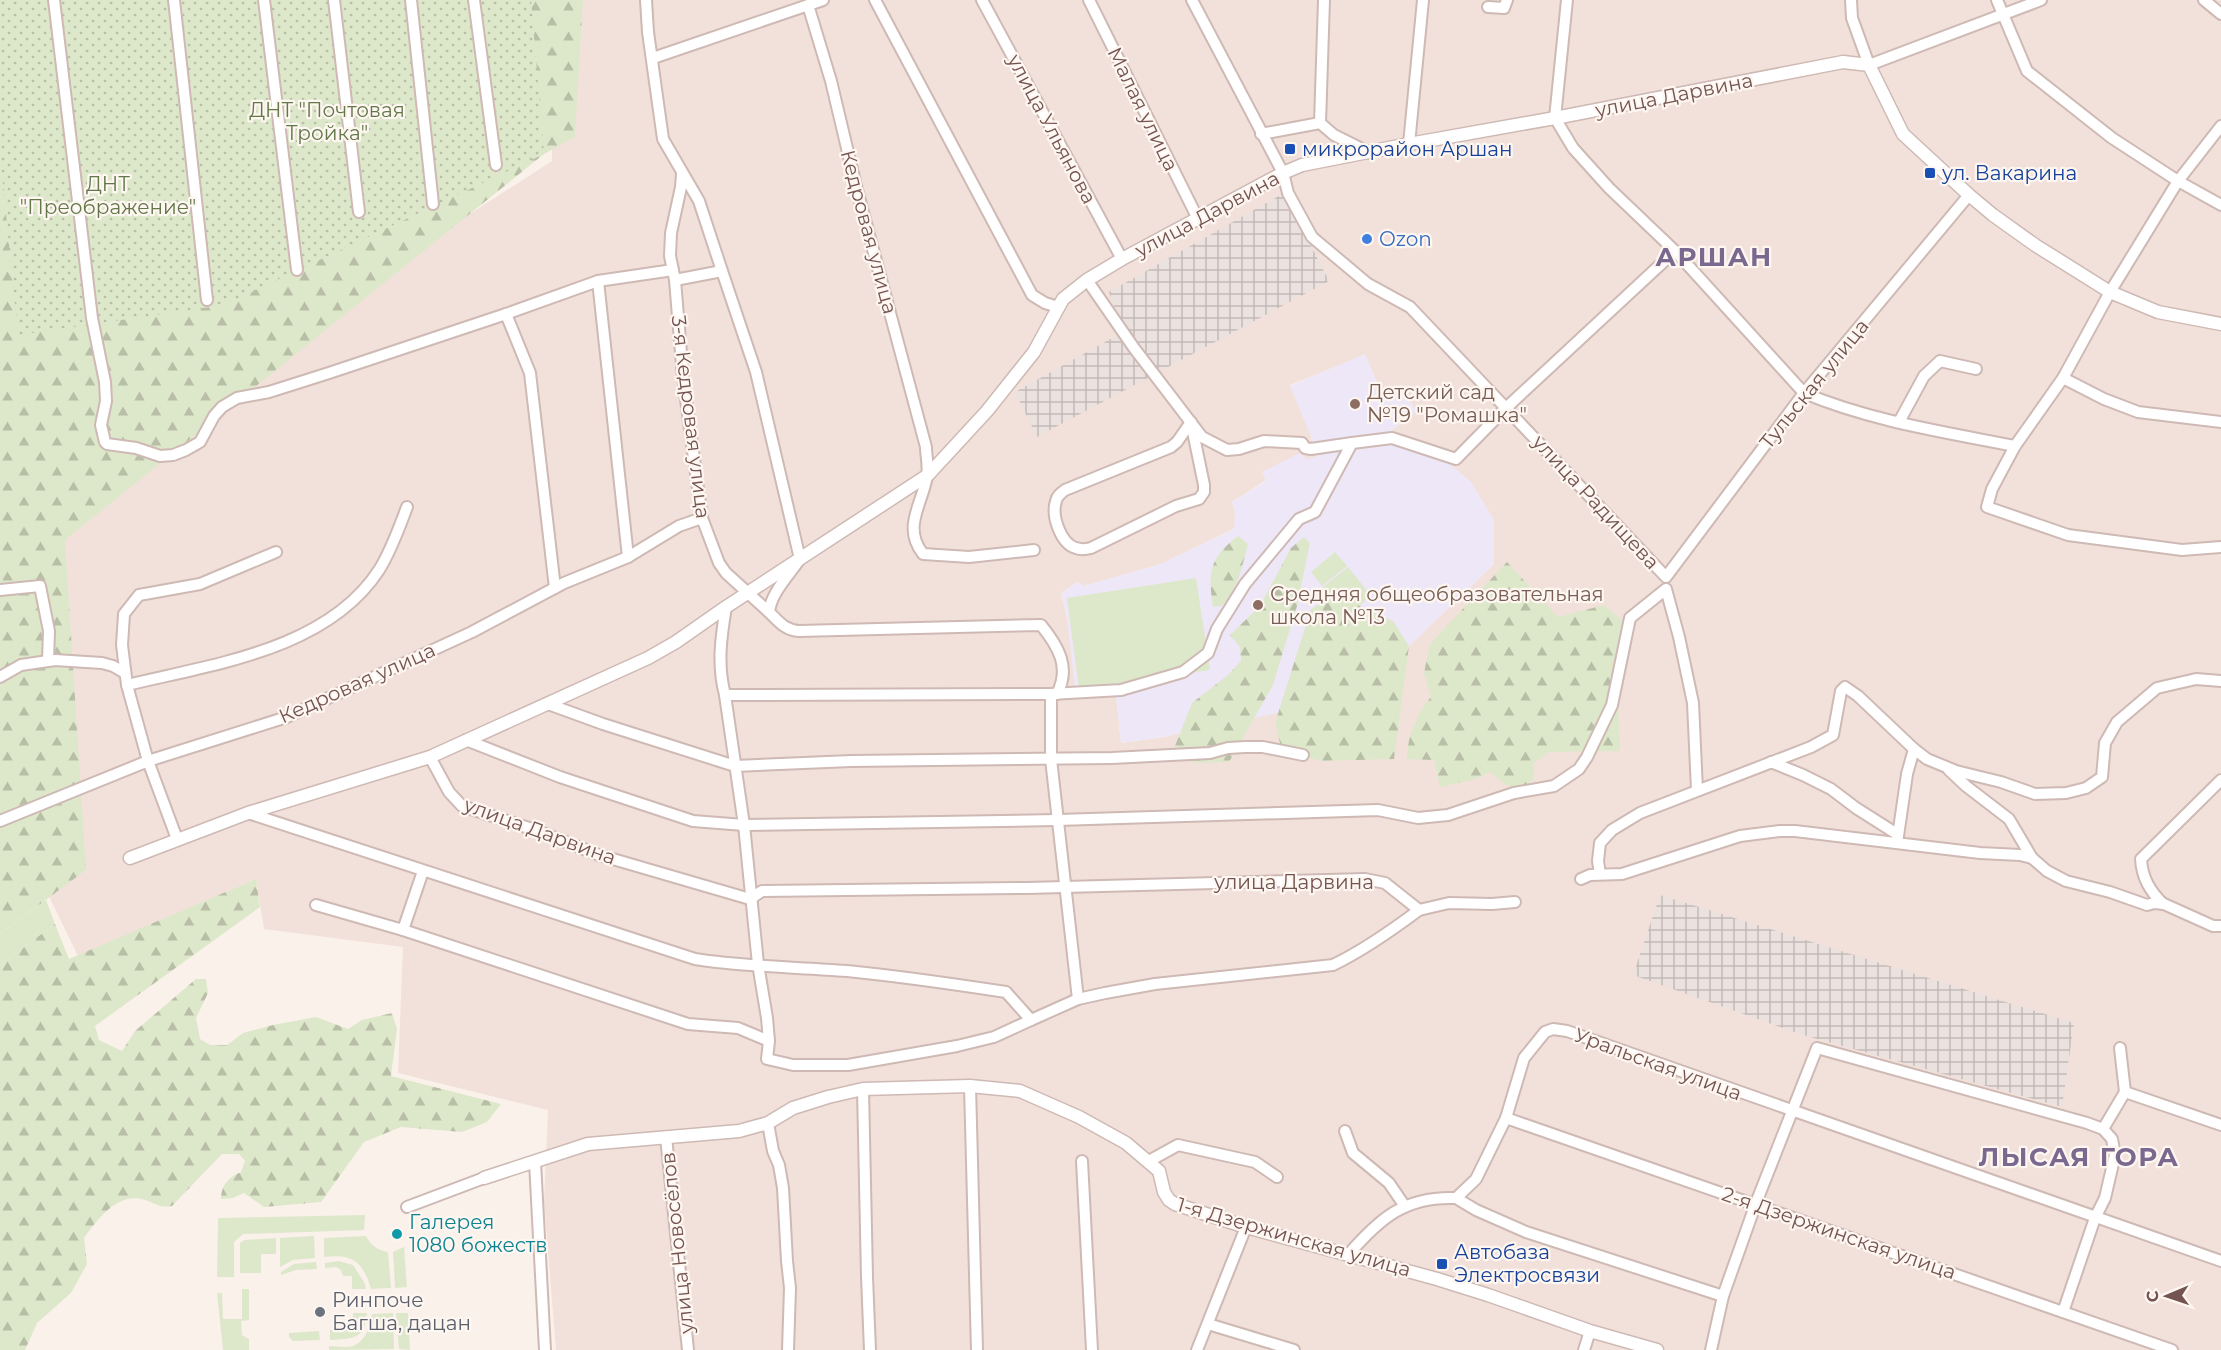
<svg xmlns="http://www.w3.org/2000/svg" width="2221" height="1350" font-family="Montserrat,sans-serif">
	<defs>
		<pattern id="industrial-grid" width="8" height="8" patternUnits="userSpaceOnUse" patternTransform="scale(1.5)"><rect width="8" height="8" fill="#ebe2e0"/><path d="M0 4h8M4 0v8" fill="none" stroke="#c3bab8"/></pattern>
		<pattern id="forest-firs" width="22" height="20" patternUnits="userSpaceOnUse" patternTransform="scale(1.5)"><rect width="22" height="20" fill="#dde8ca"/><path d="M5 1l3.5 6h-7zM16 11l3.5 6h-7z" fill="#b8bfa6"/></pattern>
		<pattern id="garden-dots" width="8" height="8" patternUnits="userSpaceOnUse" patternTransform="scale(1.5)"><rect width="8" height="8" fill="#dde8ca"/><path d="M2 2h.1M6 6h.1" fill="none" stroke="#b8bfa6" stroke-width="1.8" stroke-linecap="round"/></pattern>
	</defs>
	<rect width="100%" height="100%" fill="#fbf1eb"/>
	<path fill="#f2e1da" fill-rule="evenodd" d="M 551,0 L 2221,0 L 2221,1350 L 556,1350 L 544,1201 L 548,1110 L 398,1073 L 403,947 L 264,929 L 256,879 L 78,956 L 38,874 L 0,517 L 552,161 ZM 1365,355 L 1383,396 L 1313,446 L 1311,436 L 1290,385 ZM 1326,452 L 1494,564 L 1358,695 L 1164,737 L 1121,743 L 1115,686 L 1067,618 L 1061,593 L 1077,582 L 1084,586 L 1161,564 L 1235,528 L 1235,512 L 1232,502 L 1266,480 L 1262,472 L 1308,460 Z"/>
	<g fill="url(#industrial-grid)">
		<path d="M 1284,193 L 1329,281 L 1037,437 L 1015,392 L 1123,332 L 1109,292 Z"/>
		<path d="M 1660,895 L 2074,1023 L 2062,1107 L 1803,1035 L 1633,975 Z"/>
	</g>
	<g fill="#eee7f7">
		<path d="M 1365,354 L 1383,396 L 1405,395 L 1417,411 L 1385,436 L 1313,446 L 1311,436 L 1290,386 Z"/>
		<path d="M 1382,443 L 1415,447 L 1442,457 L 1471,482 L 1494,520 L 1494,564 L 1358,696 L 1164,737 L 1121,743 L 1115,686 L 1075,689 L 1067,618 L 1061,593 L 1077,582 L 1084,586 L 1161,564 L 1234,529 L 1235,512 L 1232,502 L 1266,481 L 1262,472 L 1300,453 L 1308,460 L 1326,452 Z"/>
	</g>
	<g fill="#dde8ca">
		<path d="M 1335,552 L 1347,566 L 1322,586 L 1311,572 Z"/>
		<path d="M 1348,567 L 1371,596 L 1347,616 L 1323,587 Z"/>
		<path d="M 1196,578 L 1210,670 L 1079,689 L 1067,598 Z"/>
		<path d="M 46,900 L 55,924 L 0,965 L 0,934 Z"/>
		<path d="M 365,1215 L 364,1230 L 243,1234 L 234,1242 L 234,1277 L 217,1277 L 218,1218 Z"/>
		<path d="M 314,1236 L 315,1258 L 293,1260 L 280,1267 L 280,1238 Z"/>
		<path d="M 366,1236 C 371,1246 378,1250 388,1252 L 391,1288 L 371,1289 C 363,1261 352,1254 324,1257 L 324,1238 Z"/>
		<path d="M 276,1238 L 276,1254 L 261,1254 L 261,1273 L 240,1273 L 240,1243 L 244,1240 Z"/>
		<path d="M 404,1247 L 407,1287 L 395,1288 L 393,1252 Z"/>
		<path d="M 339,1261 L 353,1265 L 364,1282 L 366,1289 L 352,1289 L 352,1276 L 343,1276 C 340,1265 336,1267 325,1268 L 325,1263 Z"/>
		<path d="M 316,1262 L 317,1269 L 296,1270 L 281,1275 L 281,1272 L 294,1264 Z"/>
		<path d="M 242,1289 L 249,1289 L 249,1320 L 241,1321 L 242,1335 L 249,1339 L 249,1350 L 223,1350 L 217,1293 L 222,1293 L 223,1319 L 242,1319 Z"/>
		<path d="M 353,1313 L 367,1313 C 365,1339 353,1339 330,1340 L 330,1330 L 353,1329 Z"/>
		<path d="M 393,1313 L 394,1349 L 329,1350 L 329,1346 C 336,1346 346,1348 353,1346 C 366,1341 371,1325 372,1314 Z"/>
		<path d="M 396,1313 L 408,1313 L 410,1350 L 399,1349 Z"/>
		<path d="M 319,1331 L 320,1340 L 293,1341 L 289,1337 L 289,1333 Z"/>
	</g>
	<g fill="url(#forest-firs)">
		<path d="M 0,0 L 583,0 L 575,137 L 544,154 L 65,540 L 86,870 L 0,934 Z"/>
		<path d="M 1238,536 L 1248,544 C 1244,559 1236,597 1222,605 C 1220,607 1216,606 1213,607 C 1208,572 1209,558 1238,536 Z"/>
		<path d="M 1304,537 L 1310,543 L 1297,606 L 1273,685 L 1229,762 L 1194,763 L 1175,746 L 1192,703 L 1228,675 L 1241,661 L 1240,647 L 1230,635 L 1260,606 L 1291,548 Z"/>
		<path d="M 1507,562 L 1558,617 L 1604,605 L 1627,624 L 1617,676 L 1620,751 L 1549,752 L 1534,763 L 1533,780 C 1513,795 1506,785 1490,772 L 1476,779 L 1440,787 L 1434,760 L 1407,759 C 1407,737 1417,713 1431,697 L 1424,673 L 1430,644 Z"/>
		<path d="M 1344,599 L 1393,621 L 1409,646 L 1394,759 L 1323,761 L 1290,754 L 1280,743 L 1275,723 L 1311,609 L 1326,600 Z"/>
		<path d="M 256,879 L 260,907 L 95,1026 L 99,1040 L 122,1051 L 135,1031 L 196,979 L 206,979 L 208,993 L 196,1018 L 200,1039 L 210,1045 L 227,1045 L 243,1033 L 273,1025 L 316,1017 L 348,1029 L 362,1020 L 392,1013 L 397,1029 L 391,1076 L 501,1104 L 487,1122 L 462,1132 L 401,1127 L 364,1142 L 321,1202 L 264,1207 L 244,1193 L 233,1198 L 221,1199 C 221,1185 229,1177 241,1172 L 245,1161 L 239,1154 L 222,1154 L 172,1206 C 158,1208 158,1204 145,1200 C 118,1191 98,1219 84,1238 L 87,1264 L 71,1293 L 37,1323 L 25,1350 L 0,1350 L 0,965 L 55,924 L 69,959 Z"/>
	</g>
	<path fill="url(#garden-dots)" d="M 0,0 L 531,0 L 544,154 L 224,305 L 18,335 L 0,154 Z"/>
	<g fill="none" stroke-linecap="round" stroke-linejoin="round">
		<defs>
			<g id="minor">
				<path d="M 54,0 L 92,318 L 105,382 L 106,401 L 101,425 L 105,442 L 107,444 L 136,448 L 160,456 L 173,455 L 186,450 L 200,442 L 214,416 L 222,407 L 237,398 L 269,392 L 329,373 L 506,314 L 598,281 L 673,270"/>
				<path d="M 174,0 L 207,300"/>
				<path d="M 264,0 L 297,270"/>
				<path d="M 334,0 L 359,212"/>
				<path d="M 411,0 L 433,204"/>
				<path d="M 474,0 L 496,165"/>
				<path d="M 646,0 L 648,32 L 663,139 L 699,201 L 722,271"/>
				<path d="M 875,0 L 1032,295 L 1045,303 L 1058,307"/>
				<path d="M 982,0 L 1122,259"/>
				<path d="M 1089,0 L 1197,217"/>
				<path d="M 1192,0 L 1283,173 L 1288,193 L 1312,237 L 1368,284 L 1410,307 L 1666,577 L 1804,393 L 1969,195"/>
				<path d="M 1567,0 L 1555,118 L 1573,148 L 1609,188 L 1675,251 L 1804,393 C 1871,421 1944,432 2015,446"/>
				<path d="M 1851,0 L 1852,18 L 1869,65 L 2041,0"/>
				<path d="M 1997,0 L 2027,71 L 2112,138 L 2178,181 L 2221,205"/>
				<path d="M 2204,0 L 2221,14"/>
				<path d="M 808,5 L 831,81 L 856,186 L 926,447 C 926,456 929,467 927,476 C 922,505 902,527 923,554 L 969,557 L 1034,550"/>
				<path d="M 1488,7 L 1504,8 L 1507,0"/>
				<path d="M 653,58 L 823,0"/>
				<path d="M 1320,123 L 1324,0"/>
				<path d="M 2221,126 L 2178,181 L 2110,292 L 2063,378 L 2015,446 L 1992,489 L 1987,507 L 2068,535 L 2182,550 L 2221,547"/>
				<path d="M 1261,134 L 1320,123 L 1334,135 L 1370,153"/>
				<path d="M 1409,144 L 1423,0"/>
				<path d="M 682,173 L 681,187 L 671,233 L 670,256 L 675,280 L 683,377 L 702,518 L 719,563 L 726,573 L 769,612"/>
				<path d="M 675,280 L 722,271 L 756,372 L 800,559 C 789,575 771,593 769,612 C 779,622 785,630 799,631 L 1041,625 C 1058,646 1071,667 1057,694"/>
				<path d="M 598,281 L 628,557"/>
				<path d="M 506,314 L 530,373 L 555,588"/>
				<path d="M 2063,378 L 2104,399 L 2138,412 L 2221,422"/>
				<path d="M 1191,422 L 1204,485 L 1204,492 L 1199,499 L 1176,506 L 1091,548 C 1087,549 1081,550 1076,548 C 1061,544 1051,516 1056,501 C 1057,496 1061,493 1065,490 L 1171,447 L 1177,442 Z"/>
				<path d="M 1899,422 L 1924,376 L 1940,361 L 1976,369"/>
				<path d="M 1352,443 L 1392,438 L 1456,459 L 1507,407 L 1675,251"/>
				<path d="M 0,590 L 40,586 L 49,631 L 48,661"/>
				<path d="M 726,607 C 721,637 717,665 725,695 L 744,825 L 758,964 L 767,1018 L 769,1041 L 767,1059 L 793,1065 L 848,1065 L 957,1046 L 994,1037 L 1031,1020"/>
				<path d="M 0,677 L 21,665 L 55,660 L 102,663 L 113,666 L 125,673"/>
				<path d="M 127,685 C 213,664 327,650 379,570 C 391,551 399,528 407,507"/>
				<path d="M 725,695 L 1051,694"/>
				<path d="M 548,704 L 603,724 L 735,766 L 851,761 L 1112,758 L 1210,753 L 1228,748 L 1245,747 L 1263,747 L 1303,755"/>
				<path d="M 466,740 L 560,777 L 693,821 L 744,825 L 1058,820 L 1378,810 L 1418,818 L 1448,815 L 1514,793 L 1554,786 L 1579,769 L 1587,757 L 1612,705 L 1630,618 L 1666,589 L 1679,637 L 1693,703 L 1697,790"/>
				<path d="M 1914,749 L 1927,759 L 1956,771 L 2001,782 L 2035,794 L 2066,793 L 2086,788 L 2102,777 L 2105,743 L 2117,722 L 2157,688 L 2196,679 L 2221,681"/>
				<path d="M 1771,762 L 1803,775 L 1831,789 L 1856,808 L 1897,834"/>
				<path d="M 1949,770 L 1966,786 L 2009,819 L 2032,858"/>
				<path d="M 248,813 L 695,959 C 745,967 796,967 847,971 C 900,976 953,984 1006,992 L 1031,1020 L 1078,999 L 1105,993 L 1155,984 L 1333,965 C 1364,950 1391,931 1419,910 L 1385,883 L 1365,879 L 1027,888 L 762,891 L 750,899 L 599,855 L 535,830 L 462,806 L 449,792 L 430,757"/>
				<path d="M 0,821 L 148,761 L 287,717 L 472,632 L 564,583 L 628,557 L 679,526 L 702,518"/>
				<path d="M 177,839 L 148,761 L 127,685 L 122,645 L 124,614 L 139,595 L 200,584 L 276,552"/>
				<path d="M 1600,874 L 1598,861 L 1600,843 L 1612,830 L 1640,813 L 1811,747 L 1833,735 L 1841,691 L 1845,687 L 1858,696 L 1914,749 L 1907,774 L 1897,843"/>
				<path d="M 1581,879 L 1590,875 L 1622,874 L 1740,836 L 1780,831 L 1795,831 L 1980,853 L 2020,855 L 2032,858 L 2047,871 L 2066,881 L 2110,892 L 2147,905 L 2154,903 L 2164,904 L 2213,926 L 2221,926"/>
				<path d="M 2163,904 C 2150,891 2142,878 2141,859 L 2221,780"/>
				<path d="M 316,905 L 403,930 L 688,1024 L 738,1028 L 769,1041"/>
				<path d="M 1419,910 L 1449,903 L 1492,904 L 1515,902"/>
				<path d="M 403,930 L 423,871"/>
				<path d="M 1078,999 L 1051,759 L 1051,694 L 1121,690 L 1183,672 L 1208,653 L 1217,629 L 1245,584 L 1299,519 L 1315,512 L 1352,443 L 1311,449 L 1305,448 L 1302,443 L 1264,441 L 1239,449 L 1227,450 L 1202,437 L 1134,348 L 1087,280"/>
				<path d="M 2120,1048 L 2125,1092 L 2221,1125"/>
				<path d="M 970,1086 L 977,1350"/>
				<path d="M 863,1089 L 867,1277 L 870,1350"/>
				<path d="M 1506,1118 L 2172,1350"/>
				<path d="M 768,1123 L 773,1151 L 779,1165 L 783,1188 L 787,1261 L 790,1288 L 788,1350"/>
				<path d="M 2103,1129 L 2125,1092"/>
				<path d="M 1345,1131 L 1353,1153 L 1389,1183 L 1404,1205"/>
				<path d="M 666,1137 L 688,1350"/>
				<path d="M 1082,1161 L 1092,1350"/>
				<path d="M 1149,1161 L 1178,1145 L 1255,1162 L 1277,1177"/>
				<path d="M 535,1162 L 545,1350"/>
				<path d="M 407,1207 L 484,1178"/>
				<path d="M 1348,1255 C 1380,1218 1405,1196 1456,1198"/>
				<path d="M 1723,1296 L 1526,1232 L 1476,1210 L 1456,1198 L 1476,1179 L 1506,1118 L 1524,1058 L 1545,1032 L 1553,1029 L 1567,1031 L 2221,1261"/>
				<path d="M 1208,1324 L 1294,1350"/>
				<path d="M 1197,1350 L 1246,1227"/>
				<path d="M 1584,1350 L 1590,1331"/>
				<path d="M 1711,1350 L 1723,1296 L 1756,1203 L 1817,1048 L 2087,1123 L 2103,1129 L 2112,1139 L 2115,1155 L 2105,1198 L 2095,1218 L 2063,1312"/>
			</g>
			<g id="tertiary">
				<path d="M 130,858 L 248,813 L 430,757 L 648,658 L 676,642 L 726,607 L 928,475 L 987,411 L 1034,352 L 1063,299 L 1087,280 L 1122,259 L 1283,173 L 1302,165 L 1409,144 L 1555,118 L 1843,62 L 1869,65 L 1903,134 L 1969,195 L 1993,215 L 2035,245 L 2110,292 L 2158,312 L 2221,324"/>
				<path d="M 484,1178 L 588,1144 L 739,1131 L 768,1123 L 793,1108 L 828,1097 L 863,1089 L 970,1086 L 1020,1091 L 1079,1117 L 1126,1143 L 1159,1171 L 1164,1192 L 1169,1200 L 1175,1204 L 1246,1227 L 1437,1279 L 1488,1295 L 1590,1331 L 1657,1350"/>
			</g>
		</defs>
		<use href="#minor" stroke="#ceb9b4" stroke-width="14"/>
		<use href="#tertiary" stroke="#ceb9b4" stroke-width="15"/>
		<use href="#minor" stroke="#fff" stroke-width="10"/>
		<use href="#tertiary" stroke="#fff" stroke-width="12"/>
	</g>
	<g fill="#1a4fb4" stroke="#fef6f1" stroke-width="2">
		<rect x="1284" y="143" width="12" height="12" rx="3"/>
		<rect x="1924" y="167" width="12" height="12" rx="3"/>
		<rect x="1436" y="1258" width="12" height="12" rx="3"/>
	</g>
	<circle fill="#3f7fe0" stroke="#fef6f1" stroke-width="2" cx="1367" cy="239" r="6"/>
	<g fill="#8d6e63" stroke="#fef6f1" stroke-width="2">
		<circle cx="1355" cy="404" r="6"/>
		<circle cx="1258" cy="605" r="6"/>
	</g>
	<circle fill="#0f9aa8" stroke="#fef6f1" stroke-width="2" cx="397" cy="1234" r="6"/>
	<circle fill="#6b7280" stroke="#fef6f1" stroke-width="2" cx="320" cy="1312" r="6"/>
	<g text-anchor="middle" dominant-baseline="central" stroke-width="4.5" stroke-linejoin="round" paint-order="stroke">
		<g font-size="20" fill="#745450" stroke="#fef6f1">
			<text transform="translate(1674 95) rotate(-11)">улица Дарвина</text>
			<text transform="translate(1143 109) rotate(64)">Малая улица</text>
			<text transform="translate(1052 129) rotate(62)">улица Ульянова</text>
			<text transform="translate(1207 214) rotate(-28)">улица Дарвина</text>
			<text transform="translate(869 232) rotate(75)">Кедровая улица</text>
			<text transform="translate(1814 384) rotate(-51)">Тульская улица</text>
			<text transform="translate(691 417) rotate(83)">3-я Кедровая улица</text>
			<text transform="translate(1596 502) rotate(47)">улица Радищева</text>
			<text transform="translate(357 683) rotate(-24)">Кедровая улица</text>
			<text transform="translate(540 831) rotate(20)">улица Дарвина</text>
			<text x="1294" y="882">улица Дарвина</text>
			<text transform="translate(1658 1064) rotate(20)">Уральская улица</text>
			<text transform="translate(1839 1233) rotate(19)">2-я Дзержинская улица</text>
			<text transform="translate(1294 1237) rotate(16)">1-я Дзержинская улица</text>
			<text transform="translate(677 1243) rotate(-96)">улица Новосёлов</text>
		</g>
		<g font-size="20" fill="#627849" stroke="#fef6f1">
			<text x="327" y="110">ДНТ "Почтовая<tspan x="327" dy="23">Тройка"</tspan></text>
			<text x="108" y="184">ДНТ<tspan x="108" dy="23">"Преображение"</tspan></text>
		</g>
		<g font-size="20" fill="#164399" stroke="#fef6f1" text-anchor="start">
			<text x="1302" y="149">микрорайон Аршан</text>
			<text x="1942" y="173">ул. Вакарина</text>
			<text x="1454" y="1252">Автобаза<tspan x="1454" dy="23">Электросвязи</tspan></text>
		</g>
		<g font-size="20" fill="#366cbe" stroke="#fef6f1" text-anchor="start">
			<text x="1379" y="239">Ozon</text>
		</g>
		<g font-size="20" fill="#785e54" stroke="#fef6f1" text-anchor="start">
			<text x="1367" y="392">Детский сад<tspan x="1367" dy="23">№19 "Ромашка"</tspan></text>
			<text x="1270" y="594">Средняя общеобразовательная<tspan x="1270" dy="23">школа №13</tspan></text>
		</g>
		<g font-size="20" fill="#0d838f" stroke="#fef6f1" text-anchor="start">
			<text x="409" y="1222">Галерея<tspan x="409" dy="23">1080 божеств</tspan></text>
		</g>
		<g font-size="20" fill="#5b616d" stroke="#fef6f1" text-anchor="start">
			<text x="332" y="1300">Ринпоче<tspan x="332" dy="23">Багша, дацан</tspan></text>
		</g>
		<g font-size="26" font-weight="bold" letter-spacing="1.5" fill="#7a688f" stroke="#fef6f1">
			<text x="1714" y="257">АРШАН</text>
			<text x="2079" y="1157">ЛЫСАЯ ГОРА</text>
		</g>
	</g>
	<g transform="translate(2167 1296) rotate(268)" stroke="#fef6f1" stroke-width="4.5" paint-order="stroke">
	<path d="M0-4.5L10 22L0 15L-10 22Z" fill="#745450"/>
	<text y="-9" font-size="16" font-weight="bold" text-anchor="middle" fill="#745450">С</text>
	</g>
</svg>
